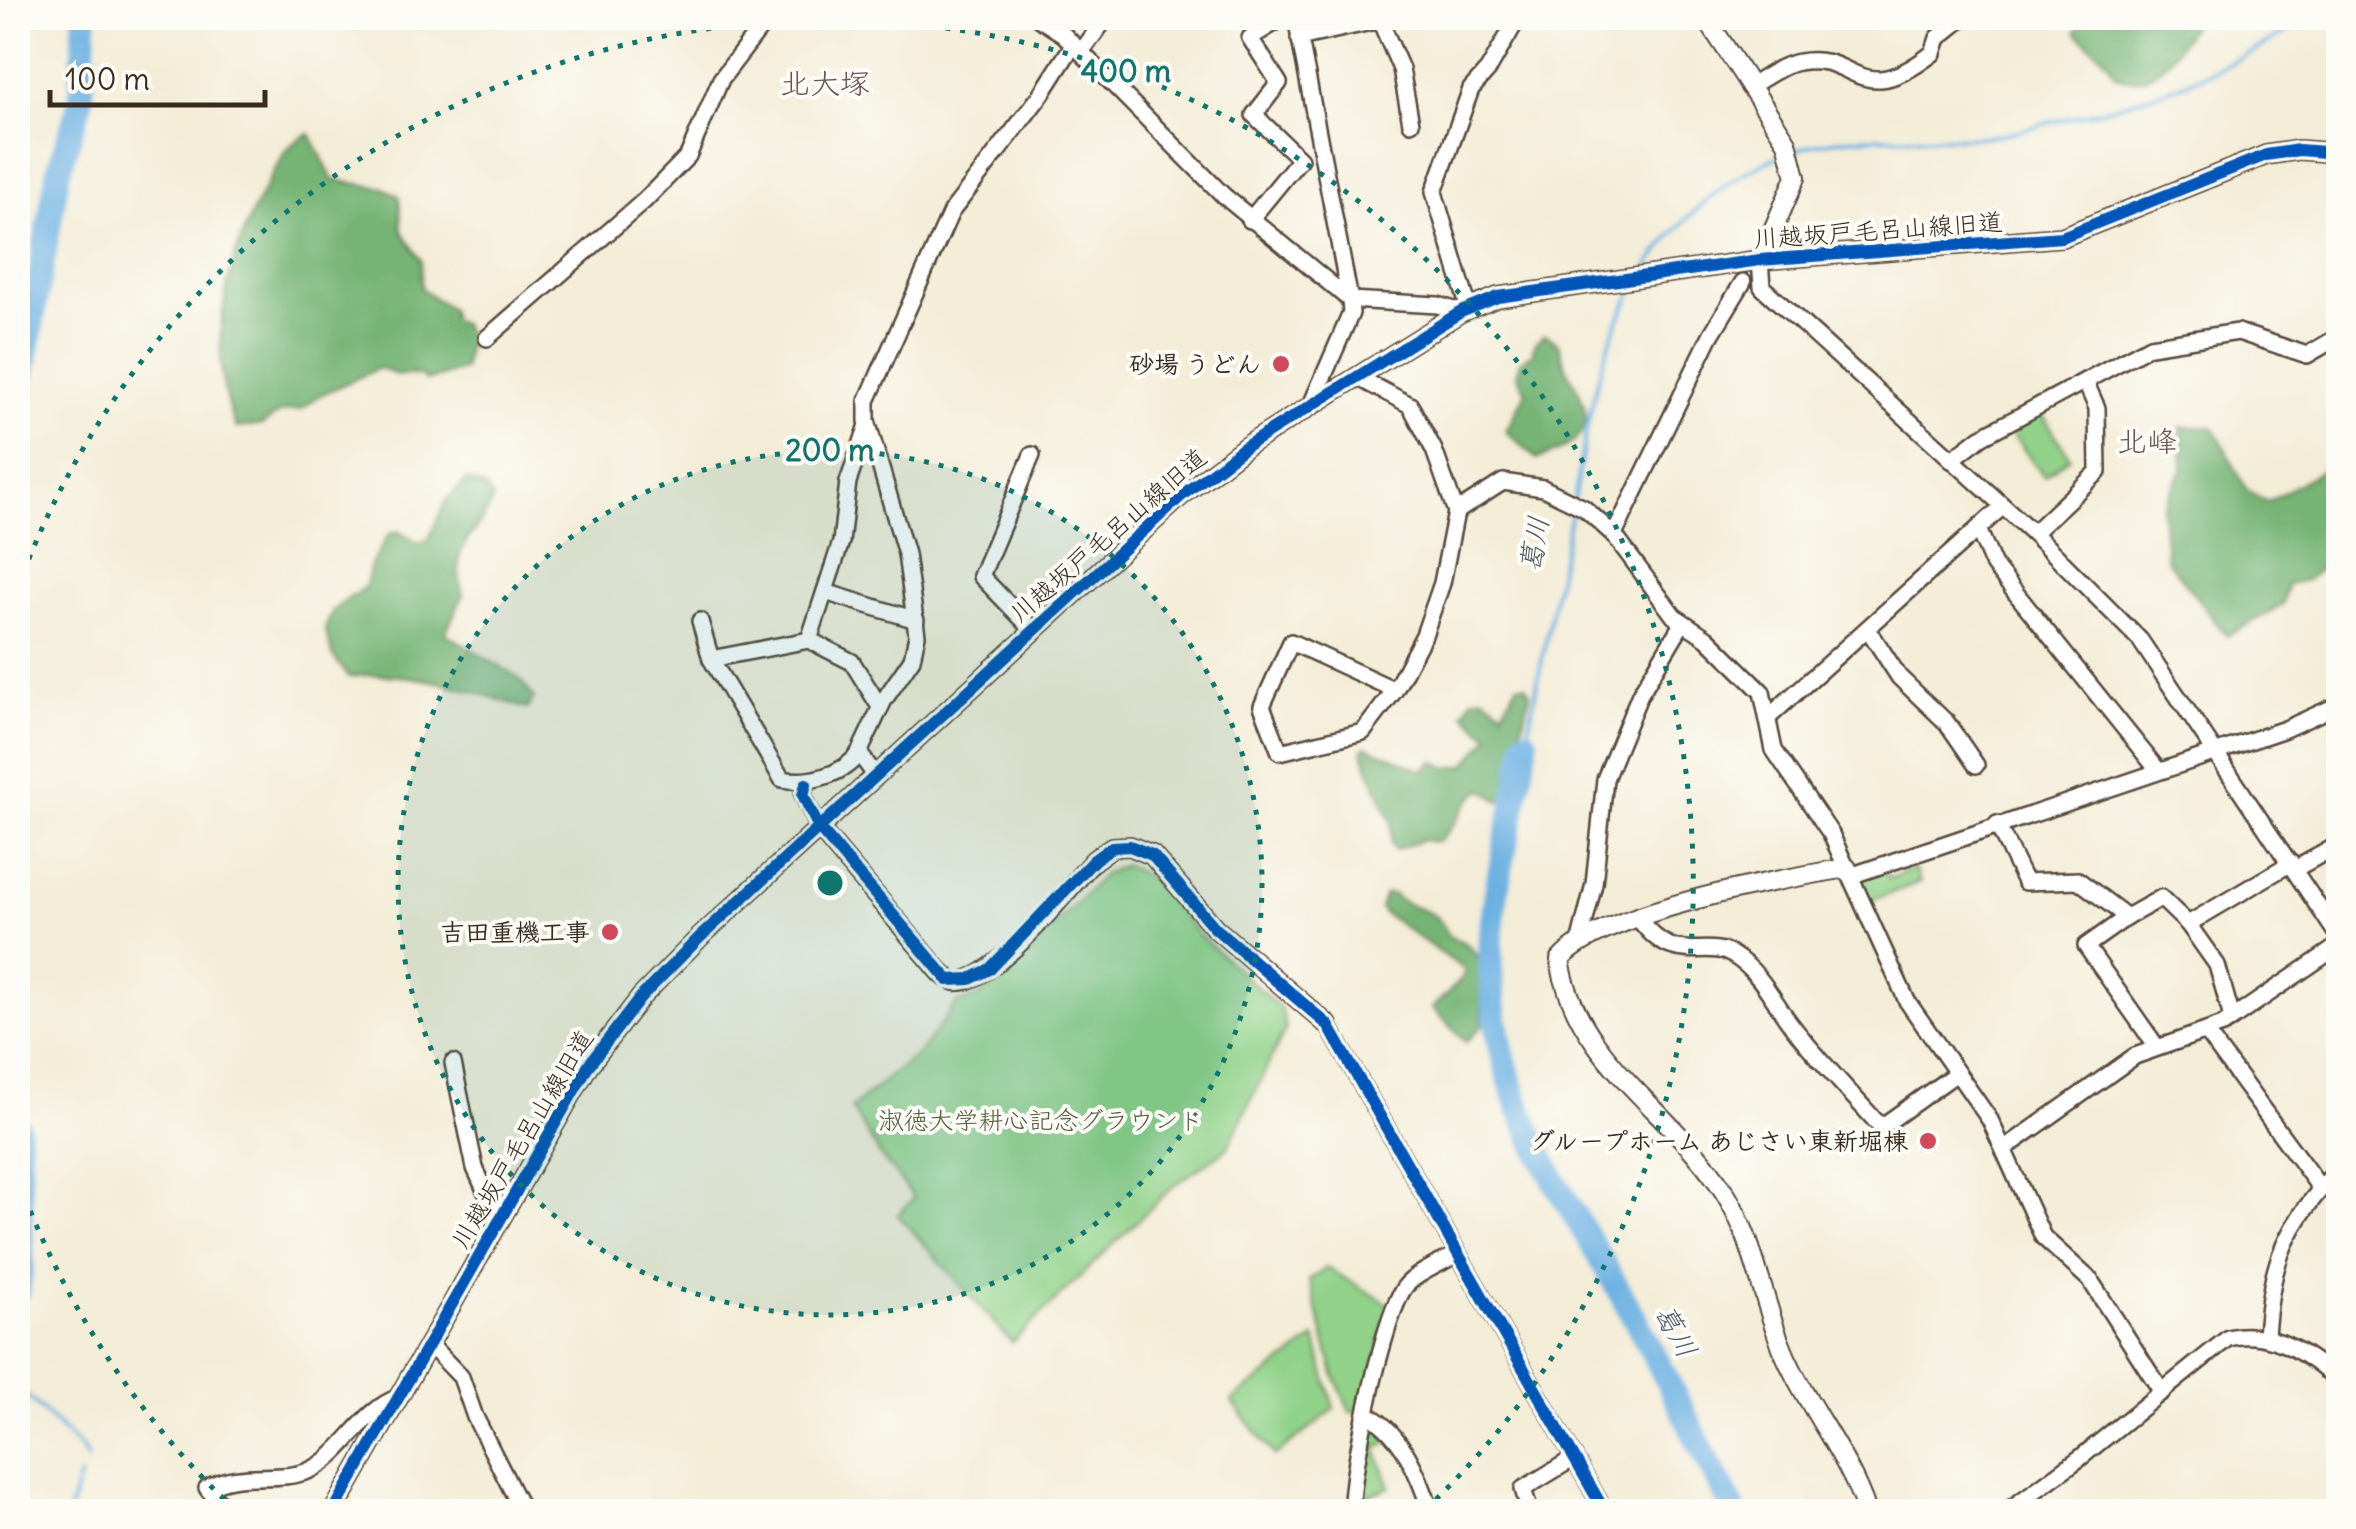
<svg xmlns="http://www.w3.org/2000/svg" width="2356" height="1529" font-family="Delius,'Klee One',sans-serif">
	<rect width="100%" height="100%" fill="#fdfcf7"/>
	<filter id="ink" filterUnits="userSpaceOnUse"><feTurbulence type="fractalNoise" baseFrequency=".01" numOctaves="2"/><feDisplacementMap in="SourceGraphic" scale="20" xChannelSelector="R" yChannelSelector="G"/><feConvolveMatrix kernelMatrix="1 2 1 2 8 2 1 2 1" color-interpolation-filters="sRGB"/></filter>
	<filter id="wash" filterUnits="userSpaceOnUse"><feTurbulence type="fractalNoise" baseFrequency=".0048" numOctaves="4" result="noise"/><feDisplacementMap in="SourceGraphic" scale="40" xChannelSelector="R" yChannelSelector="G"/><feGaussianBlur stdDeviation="2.25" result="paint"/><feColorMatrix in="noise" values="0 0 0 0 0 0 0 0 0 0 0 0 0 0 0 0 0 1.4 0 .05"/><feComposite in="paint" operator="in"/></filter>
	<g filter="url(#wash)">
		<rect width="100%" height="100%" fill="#f3ecd6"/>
		<g fill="#90d289" stroke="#667e54" stroke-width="2.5">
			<path d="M 2041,413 L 2070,457 L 2044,476 L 2009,430 Z"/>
			<path d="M 1124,865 L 1149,877 L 1199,935 L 1281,1009 L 1286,1028 L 1227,1149 L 1173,1186 L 1012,1343 L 898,1215 L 914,1198 L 880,1155 L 851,1108 L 921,1051 L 957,1003 L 980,996 L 1001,982 L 1104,874 Z"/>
			<path d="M 1914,868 L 1920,882 L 1868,902 L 1859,878 L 1885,869 L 1889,879 Z"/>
			<path d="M 1327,1268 L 1389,1304 L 1365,1410 L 1350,1412 L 1334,1374 L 1309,1280 Z"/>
			<path d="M 1315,1338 L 1334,1409 L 1275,1456 L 1232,1401 Z"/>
			<path d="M 1375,1422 L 1391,1441 L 1376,1449 L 1390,1487 L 1356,1500 Z"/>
		</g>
		<g fill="#74b475" stroke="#586f4a" stroke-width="2.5">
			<path d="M 2083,18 L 2197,18 C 2175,46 2159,94 2115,75 L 2108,61 L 2076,32 Z"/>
			<path d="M 310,134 L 333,180 L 384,188 L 399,196 L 402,231 L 421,260 L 421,288 L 450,309 L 452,319 L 462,325 L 469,337 L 463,369 L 426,381 L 420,375 L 397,375 L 379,368 L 318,396 L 302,409 L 281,412 L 262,425 L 236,428 C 203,351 227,254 267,184 C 278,163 287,141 310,134 Z"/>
			<path d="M 1545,335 C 1566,343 1559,357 1568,372 C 1598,420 1591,442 1537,459 L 1506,431 L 1526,392 L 1517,374 L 1520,361 L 1532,354 L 1535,343 Z"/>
			<path d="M 2181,427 L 2214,427 L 2246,489 L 2267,502 L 2338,461 L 2338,553 L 2306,580 L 2287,584 L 2283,605 L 2227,636 L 2166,559 L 2162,509 L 2183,468 Z"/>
			<path d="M 466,480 L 486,488 L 493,499 C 474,546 448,537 463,596 L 445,633 L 520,679 L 534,698 L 527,709 C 475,691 405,667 349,677 L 334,658 L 325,629 L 333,610 L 366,586 L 371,565 L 389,534 L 398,531 L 418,543 L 428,540 L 446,501 Z"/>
			<path d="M 1517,685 L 1526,685 L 1530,693 L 1506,797 L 1500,801 L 1482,789 C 1464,800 1457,828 1437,842 L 1422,840 L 1395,850 L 1391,843 L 1392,823 L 1362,751 L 1366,746 L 1424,771 L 1434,761 L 1448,768 L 1466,765 L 1489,736 L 1464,713 L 1473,698 L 1484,696 L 1503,711 Z"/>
			<path d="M 1385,894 L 1393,894 C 1410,914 1438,904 1447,935 L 1467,944 L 1480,958 L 1483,1025 L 1466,1042 L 1432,1008 L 1461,980 L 1465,970 L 1384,913 L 1380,908 Z"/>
		</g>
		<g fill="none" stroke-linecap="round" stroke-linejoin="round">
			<g stroke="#6cb1e2" stroke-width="4">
				<path d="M 1794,151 C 1854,128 1920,142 1982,137 C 2007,135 2033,127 2057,121 C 2149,101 2229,71 2308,18"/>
				<path d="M 1645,271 C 1678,219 1727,176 1785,154"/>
				<path d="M 1574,498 C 1588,422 1597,351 1638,283"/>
				<path d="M 1526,741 L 1572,507"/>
				<path d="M 18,1387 L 83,1450 L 87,1459"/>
				<path d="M 69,1512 L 80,1476"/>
			</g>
			<g stroke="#6cb1e2" stroke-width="25">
				<path d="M 18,403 L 58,172 L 81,100 L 85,18"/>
				<path d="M 1526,741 C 1517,814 1490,883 1491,957 C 1492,1107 1562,1187 1630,1310 C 1667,1376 1698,1445 1735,1512"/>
				<path d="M 18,1128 L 22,1264 L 18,1291"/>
			</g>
		</g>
	</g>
	<g filter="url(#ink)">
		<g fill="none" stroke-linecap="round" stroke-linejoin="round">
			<defs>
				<g id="minor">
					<path d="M 1038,18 L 1063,34 L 1224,196 L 1350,300 L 1351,313 L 1311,405"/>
					<path d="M 1296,18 L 1350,300 L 1438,305 L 1461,312"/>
					<path d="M 1379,18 L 1401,69 L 1411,123"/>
					<path d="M 1299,38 L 1380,20"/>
					<path d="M 1081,52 L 1106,18"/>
					<path d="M 1749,87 C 1765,78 1781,65 1799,62 C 1856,51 1857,112 1933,53 L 1938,38 L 1963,18"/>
					<path d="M 1250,220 L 1300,159 L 1254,115 L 1279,83 L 1250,38 L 1282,18"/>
					<path d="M 1760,260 L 1762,287 L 2033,533 L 2140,640 L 2338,936"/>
					<path d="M 1469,309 L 1434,192 L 1471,89 L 1488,70 L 1518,18"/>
					<path d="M 487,338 L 644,201 L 688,156 L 721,79 L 768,18"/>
					<path d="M 1357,377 L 1410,405 L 1434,450 L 1456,512 L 1442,583 L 1424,635 L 1395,690 L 1363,732 L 1280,752 L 1262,706 L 1291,642 L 1395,690"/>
					<path d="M 1032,455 L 981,576 L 1033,630"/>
					<path d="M 1951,460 L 1981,437 L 2150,346 L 2238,332 L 2307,355 L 2338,337"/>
					<path d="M 1456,512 L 1503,482 L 1543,488 L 1584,508 L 1614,535 L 1674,616 L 1707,638 L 1762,692 L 1774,750 L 1831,834 L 1907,1001 L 1990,1120 L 2043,1237 L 2090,1280 L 2162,1392"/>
					<path d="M 1978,529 L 1994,566 L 2157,769"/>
					<path d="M 2033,533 L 2098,472 L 2097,408 L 2085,381"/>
					<path d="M 1614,535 L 1711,335 L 1743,282"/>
					<path d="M 825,592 L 916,620"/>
					<path d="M 700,621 L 711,659 L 782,779 C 807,784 843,776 859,753"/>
					<path d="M 1868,629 L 1899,677 L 1947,723 L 1976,765"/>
					<path d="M 809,640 L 841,542 L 848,482 L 868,425"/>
					<path d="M 711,659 L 809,640 L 852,662 L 880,707"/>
					<path d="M 1770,716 L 2002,507"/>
					<path d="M 875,775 L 859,753 L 884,700 L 912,659 L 917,635 L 906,554 L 867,421 L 867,401 L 951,212 L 1041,95 L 1073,45"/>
					<path d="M 806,784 L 803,795 L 819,828"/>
					<path d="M 1997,824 L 2025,882 L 2078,880 L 2127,917 L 2161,898 L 2188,924 L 2291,863"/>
					<path d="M 2295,869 L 2338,845"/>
					<path d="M 1850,876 L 2285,729 L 2338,705"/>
					<path d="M 2127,917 L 2086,946 L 2156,1046"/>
					<path d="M 1639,919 C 1675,970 1705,937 1734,956 C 1762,973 1774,1003 1793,1027 C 1820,1062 1852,1094 1881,1127 L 1954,1075"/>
					<path d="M 2188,924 L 2217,965 L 2232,1018"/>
					<path d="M 1579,944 L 1594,884 L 1605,779 L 1640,694 L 1683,622"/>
					<path d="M 1328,1025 L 1605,1512"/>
					<path d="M 2206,1032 L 2321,1189"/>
					<path d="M 453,1063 L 475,1168 L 499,1221"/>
					<path d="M 2004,1149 L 2135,1056 L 2223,1025 L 2338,946"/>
					<path d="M 2266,1336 C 2271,1258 2286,1227 2338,1169"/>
					<path d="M 429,1344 L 461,1377 L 475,1417 L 523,1512"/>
					<path d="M 1369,1415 C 1403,1435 1419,1475 1431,1512"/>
					<path d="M 227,1512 L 207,1488 C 238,1469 277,1483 308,1471 C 345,1456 360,1410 400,1397"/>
					<path d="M 1352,1512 C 1350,1472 1383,1320 1404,1288 C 1414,1274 1440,1264 1455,1255"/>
					<path d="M 1530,1512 L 1523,1489 L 1574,1458"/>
					<path d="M 2006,1512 L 2080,1458 L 2228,1338 C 2270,1328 2308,1353 2338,1381"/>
				</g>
				<g id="tertiary">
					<path d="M 1706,18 L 1787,142 L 1796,177 L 1760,260"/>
					<path d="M 819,828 L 931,961 C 938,969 944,979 955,981 C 993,986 1068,888 1094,860 L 1112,847 L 1130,846 L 1152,855 L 1215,928 L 1328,1025"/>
					<path d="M 1847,868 C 1781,879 1602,911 1560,960 C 1576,1062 1674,1111 1725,1193 C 1756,1242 1762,1304 1786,1357 C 1810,1411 1848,1455 1867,1512"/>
					<path d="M 333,1512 L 588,1066 L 641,997 L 699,938 L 1181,496 L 1245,447 L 1461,312 L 1498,297 L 1760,260 L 2062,237 L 2266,155 L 2299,150 L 2338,153"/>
				</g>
			</defs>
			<use href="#minor" stroke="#57473a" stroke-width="20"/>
			<use href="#tertiary" stroke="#57473a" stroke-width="22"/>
			<use href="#minor" stroke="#fff" stroke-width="15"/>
			<use href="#tertiary" stroke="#fff" stroke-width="18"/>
			<defs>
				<g id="cycleway">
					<path d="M 806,784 L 803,795 L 819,828 L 948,980 L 970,979 L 990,969 L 1094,860 L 1112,847 L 1130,846 L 1152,855 L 1215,928 L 1328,1025 L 1605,1512"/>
					<path d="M 333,1512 L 588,1066 L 641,997 L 699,938 L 1181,496 L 1245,447 L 1461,312 L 1498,297 L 1760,260 L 2062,237 L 2266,155 L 2299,150 L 2338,153"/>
				</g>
			</defs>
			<use href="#cycleway" stroke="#fdfcf7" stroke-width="19"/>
			<use href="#cycleway" stroke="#0057b8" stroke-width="12"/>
		</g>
	</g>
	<circle cx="830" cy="883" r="432" fill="#0f766e" fill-opacity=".12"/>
	<g fill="none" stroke="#0f766e" stroke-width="5" stroke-dasharray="5 10">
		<circle cx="830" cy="883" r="432"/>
		<path d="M235 1510A864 864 0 0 1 18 1179M18 587A864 864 0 1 1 1425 1510"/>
	</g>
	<g fill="#d1495b" stroke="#fdfcf7" stroke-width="4">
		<circle cx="1281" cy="364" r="10"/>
		<circle cx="610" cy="932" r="10"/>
		<circle cx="1928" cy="1141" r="10"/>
	</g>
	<g text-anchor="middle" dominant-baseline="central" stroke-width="8" stroke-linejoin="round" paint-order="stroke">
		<g font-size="25" fill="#3b2a1e" stroke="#fdfcf7">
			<text transform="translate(1878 230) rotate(-4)">川越坂戸毛呂山線旧道</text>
			<text transform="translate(1108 535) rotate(-41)">川越坂戸毛呂山線旧道</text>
			<text transform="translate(522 1139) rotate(-59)">川越坂戸毛呂山線旧道</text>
		</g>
		<g font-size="25" font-weight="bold" fill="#3b2a1e" stroke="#fdfcf7" text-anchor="end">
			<text x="1261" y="364">砂場 うどん</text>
			<text x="590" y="932">吉田重機工事</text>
			<text x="1908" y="1141">グループホーム あじさい東新堀棟</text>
		</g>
		<g font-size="25" fill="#545c3e" stroke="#fdfcf7">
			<text x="1041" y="1120">淑徳大学耕心記念グラウンド</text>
		</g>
		<g font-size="28" font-style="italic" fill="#4c5963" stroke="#fdfcf7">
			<text transform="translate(1534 544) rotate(-80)">葛川</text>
			<text transform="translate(1676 1331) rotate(61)">葛川</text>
		</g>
		<g font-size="30" fill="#6c5156" stroke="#fdfcf7">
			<text x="825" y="83">北大塚</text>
			<text x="2147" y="441">北峰</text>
		</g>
	</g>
	<circle cx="830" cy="883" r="15" fill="#0f766e" stroke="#fdfcf7" stroke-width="5"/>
	<g font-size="30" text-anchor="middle" font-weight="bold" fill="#0f766e" stroke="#fdfcf7" stroke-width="8" stroke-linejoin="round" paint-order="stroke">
		<text x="1126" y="82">400 m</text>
		<text x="830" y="461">200 m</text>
	</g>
	<rect width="2356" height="1529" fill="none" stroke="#fdfcf7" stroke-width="60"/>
	<path d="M50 90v15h215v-15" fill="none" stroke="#3b2a1e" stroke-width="5"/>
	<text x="65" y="90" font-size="30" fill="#3b2a1e" stroke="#fdfcf7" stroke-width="8" paint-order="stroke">100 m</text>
</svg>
